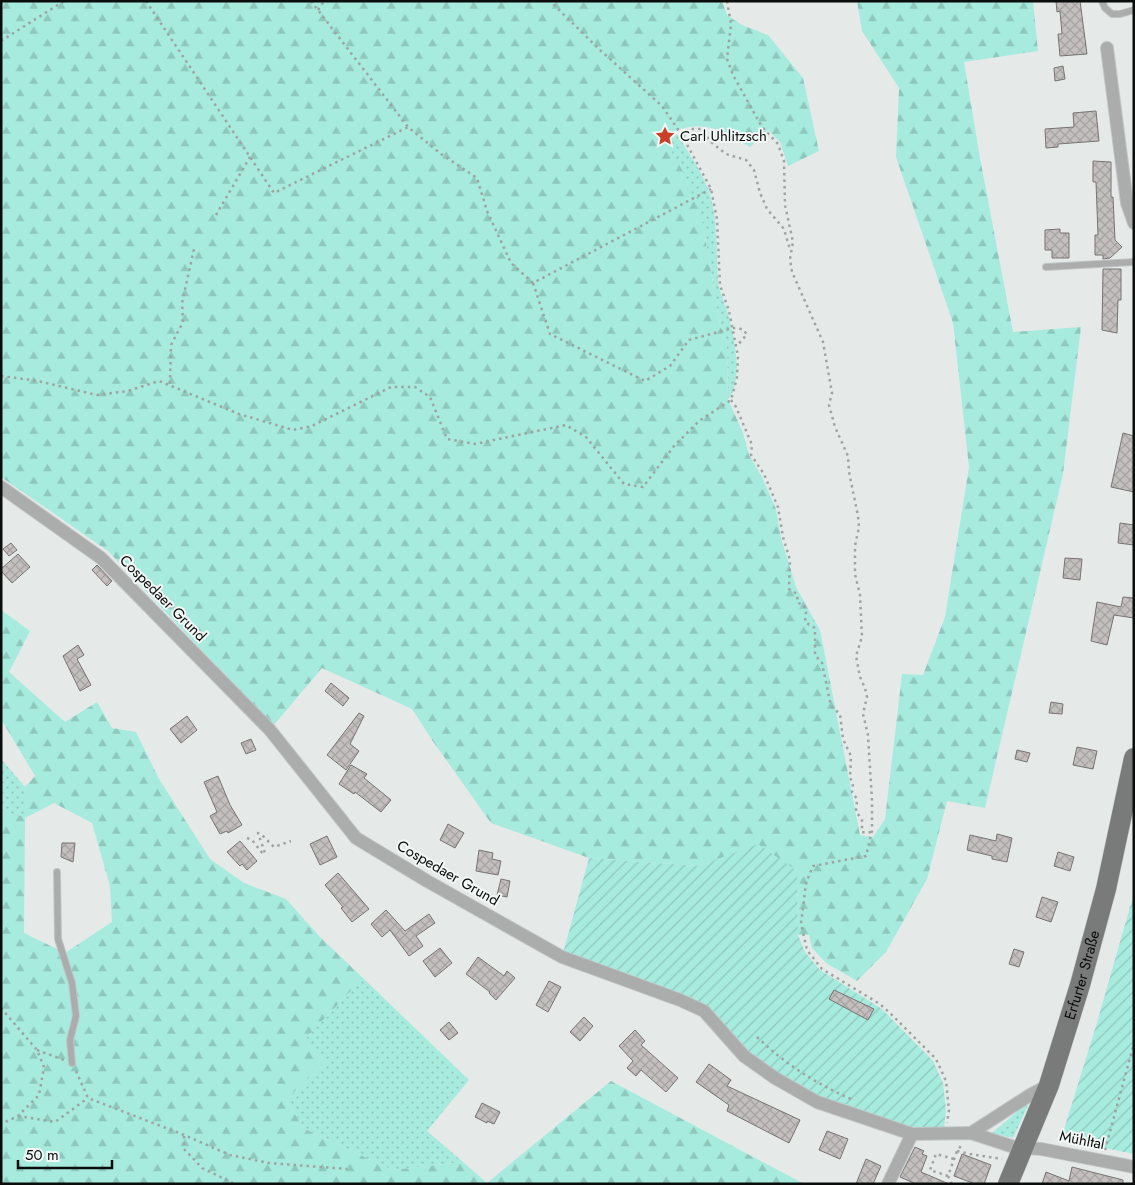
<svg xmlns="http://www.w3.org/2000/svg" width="1135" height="1185" font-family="Jost,sans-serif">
	<defs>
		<pattern id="grass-dots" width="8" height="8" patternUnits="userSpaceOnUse" patternTransform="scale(1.25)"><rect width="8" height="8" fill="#a6ebde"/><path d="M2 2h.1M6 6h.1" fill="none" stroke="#8ec8bd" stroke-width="1.8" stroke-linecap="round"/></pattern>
		<pattern id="forest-firs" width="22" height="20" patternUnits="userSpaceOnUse" patternTransform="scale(1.25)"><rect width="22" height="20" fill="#a6ebde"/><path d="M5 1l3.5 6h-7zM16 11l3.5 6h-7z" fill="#8ec8bd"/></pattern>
		<pattern id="garden-furrows" width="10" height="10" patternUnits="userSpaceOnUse" patternTransform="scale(1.25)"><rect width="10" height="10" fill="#a6ebde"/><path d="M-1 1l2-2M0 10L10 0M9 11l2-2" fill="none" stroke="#8ec8bd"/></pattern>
		<pattern id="building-cross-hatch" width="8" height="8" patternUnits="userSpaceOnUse" patternTransform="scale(1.25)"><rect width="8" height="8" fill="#c3bfbe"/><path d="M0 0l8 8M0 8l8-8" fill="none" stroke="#a6a3a2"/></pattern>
	</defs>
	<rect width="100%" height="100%" fill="#e5eae9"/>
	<g fill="url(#grass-dots)">
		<path d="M 675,131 C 688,152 704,174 711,198 C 718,225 716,253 718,281 C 719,292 725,303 728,314 C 734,335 744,380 728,399 L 727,348 L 720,325 L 705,236 L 663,136 Z"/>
		<path d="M 1,759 L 25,787 L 25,818 L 1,811 Z"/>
		<path d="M 363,978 L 469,1080 L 427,1131 L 463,1162 L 392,1170 L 305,1129 L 286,1100 L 324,1063 L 304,1040 Z"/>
		<path d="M 1030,1101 L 1013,1138 L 992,1133 Z"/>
	</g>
	<g fill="url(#forest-firs)" fill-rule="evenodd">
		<path d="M 1,1 L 722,1 L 727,15 L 742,25 L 768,35 L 803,78 L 819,151 L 788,166 L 780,142 L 768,130 L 750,147 C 716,127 701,118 663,136 L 682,170 L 701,213 L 720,325 L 727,348 L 728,399 L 743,433 L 749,455 L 762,477 L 776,509 L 781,538 L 796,587 L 820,630 L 860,835 L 873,837 L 885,819 L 902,674 L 923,675 L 945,617 L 969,467 L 953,323 L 896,157 L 899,88 L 862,31 L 857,1 L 1033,1 L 1038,51 L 964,62 L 980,158 L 1013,332 L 1081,327 L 1063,474 L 985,808 L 947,801 L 927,879 L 886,952 L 857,981 L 826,963 L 812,948 L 809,935 L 798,935 L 797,871 L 758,845 L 699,866 L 589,858 L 491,823 L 432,740 L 412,709 L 322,668 L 273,726 L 108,551 L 1,477 Z"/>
		<path d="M 1,610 L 30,631 L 9,672 L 65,722 L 97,702 L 112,728 L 136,732 L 159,779 L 210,859 L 244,883 L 286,899 L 320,937 L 363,978 L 304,1040 L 324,1063 L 286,1100 L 305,1129 L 392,1170 L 463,1162 L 487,1183 L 611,1081 L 804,1184 L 1,1184 L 1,811 L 25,817 L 25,787 L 35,776 L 1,719 ZM 54,803 L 92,823 L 110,886 L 112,922 L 65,953 L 24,933 L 25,818 Z"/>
	</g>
	<g fill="url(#garden-furrows)">
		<path d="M 758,844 L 797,871 L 798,935 L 805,952 L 820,970 L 882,1009 L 933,1061 L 943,1083 L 946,1109 L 944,1130 L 912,1134 L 775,1078 L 703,1011 L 562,957 L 589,858 L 699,866 Z"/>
		<path d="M 1134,893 L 1134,1154 L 1061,1139 L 1096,1026 Z"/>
	</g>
	<g fill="url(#building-cross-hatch)" stroke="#777372">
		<path d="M 1056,1 L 1080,1 L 1087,54 L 1060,56 L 1058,34 L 1062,34 L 1060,11 L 1057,12 Z"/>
		<path d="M 1063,66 L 1065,79 L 1055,81 L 1054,68 Z"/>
		<path d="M 1096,111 L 1099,141 L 1058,144 L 1058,147 L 1046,148 L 1045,129 L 1074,127 L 1073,113 Z"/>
		<path d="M 1093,161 L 1111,162 L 1111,197 L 1113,197 L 1115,240 L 1122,247 L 1110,258 L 1103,259 L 1103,255 L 1095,255 L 1095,235 L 1098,235 L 1096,182 L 1093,182 Z"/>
		<path d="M 1060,229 L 1060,233 L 1069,233 L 1069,258 L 1052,258 L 1052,250 L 1045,250 L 1045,230 Z"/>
		<path d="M 1103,269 L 1121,269 L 1121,300 L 1118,300 L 1117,333 L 1102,330 Z"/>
		<path d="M 1123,433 L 1134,436 L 1134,492 L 1111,487 Z"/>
		<path d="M 1120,523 L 1134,525 L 1134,545 L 1118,543 Z"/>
		<path d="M 11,543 L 17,550 L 9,556 L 3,549 Z"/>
		<path d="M 18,554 L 30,567 L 12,583 L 1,571 L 1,569 Z"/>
		<path d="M 1065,558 L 1082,559 L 1080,580 L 1063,578 Z"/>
		<path d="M 97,565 L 112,581 L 107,586 L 92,570 Z"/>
		<path d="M 1123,597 L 1134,598 L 1134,618 L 1114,615 L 1107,645 L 1091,641 L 1097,602 L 1121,607 Z"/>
		<path d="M 78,645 L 84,655 L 77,659 L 91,685 L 80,691 L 63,656 Z"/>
		<path d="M 331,683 L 349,698 L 343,706 L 325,691 Z"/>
		<path d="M 1051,702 L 1063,704 L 1062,714 L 1049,713 Z"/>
		<path d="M 359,713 L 364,716 L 350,744 L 359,751 L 346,770 L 327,755 Z"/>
		<path d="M 187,716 L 197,730 L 181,743 L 170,729 Z"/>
		<path d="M 251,739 L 256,750 L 246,754 L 241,743 Z"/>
		<path d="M 1077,747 L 1097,751 L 1093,769 L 1073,765 Z"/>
		<path d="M 1017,750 L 1030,753 L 1027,762 L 1015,759 Z"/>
		<path d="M 351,765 L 367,774 L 364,778 L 391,800 L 381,812 L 355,792 L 354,794 L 339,784 Z"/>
		<path d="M 218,776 L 230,805 L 242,825 L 228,833 L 227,831 L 220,834 L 210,816 L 217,812 L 204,782 Z"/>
		<path d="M 448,824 L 464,833 L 455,848 L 440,840 Z"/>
		<path d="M 997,834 L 1012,838 L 1007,862 L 992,859 L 992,856 L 967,850 L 970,835 L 996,841 Z"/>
		<path d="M 327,836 L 337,857 L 320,865 L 310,844 Z"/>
		<path d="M 240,841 L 257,861 L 247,870 L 242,864 L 240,866 L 227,852 Z"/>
		<path d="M 62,843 L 75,843 L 73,862 L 61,857 Z"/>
		<path d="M 479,850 L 493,853 L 492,859 L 501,861 L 498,875 L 476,871 Z"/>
		<path d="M 1058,852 L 1074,857 L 1070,871 L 1054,866 Z"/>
		<path d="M 338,873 L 369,909 L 352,922 L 341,908 L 343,907 L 325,885 Z"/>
		<path d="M 501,879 L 510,881 L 507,897 L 497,895 Z"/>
		<path d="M 1042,897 L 1058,902 L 1051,922 L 1036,917 Z"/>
		<path d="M 386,910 L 405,931 L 429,914 L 435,923 L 416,936 L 423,946 L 409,956 L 390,930 L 382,937 L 371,924 Z"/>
		<path d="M 440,948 L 452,963 L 435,977 L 423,961 Z"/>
		<path d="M 1014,949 L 1024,952 L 1019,967 L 1009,964 Z"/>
		<path d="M 478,957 L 504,976 L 507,971 L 515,978 L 496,1000 L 489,993 L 490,992 L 466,974 Z"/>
		<path d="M 549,981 L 561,987 L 548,1012 L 536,1005 Z"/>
		<path d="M 834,990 L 874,1009 L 868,1020 L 829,999 Z"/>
		<path d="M 584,1017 L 593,1026 L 580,1041 L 570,1032 Z"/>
		<path d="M 449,1022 L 458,1033 L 449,1040 L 440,1030 Z"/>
		<path d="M 635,1030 L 645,1041 L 641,1045 L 678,1078 L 666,1092 L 641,1070 L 636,1076 L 627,1068 L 633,1061 L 619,1046 Z"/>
		<path d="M 709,1064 L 731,1080 L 727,1086 L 800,1120 L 789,1143 L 727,1111 L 729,1105 L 696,1082 Z"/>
		<path d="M 482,1103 L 500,1112 L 494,1124 L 487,1121 L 487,1123 L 475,1117 Z"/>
		<path d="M 827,1131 L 848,1139 L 840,1159 L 819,1150 Z"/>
		<path d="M 915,1147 L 924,1151 L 922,1154 L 927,1156 L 921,1172 L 949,1184 L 916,1184 L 900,1177 Z"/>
		<path d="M 962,1154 L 991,1165 L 984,1184 L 975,1184 L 954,1176 Z"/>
		<path d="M 866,1159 L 881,1166 L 873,1184 L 856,1184 Z"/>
		<path d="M 1072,1167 L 1123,1180 L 1123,1184 L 1042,1184 L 1046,1172 L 1069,1181 Z"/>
	</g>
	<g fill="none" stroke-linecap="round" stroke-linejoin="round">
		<defs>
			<g id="lane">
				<path d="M 1102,1 L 1105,8 L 1112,14 L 1120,14 L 1134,10"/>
				<path d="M 1046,267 L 1134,262"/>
				<path d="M 57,872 L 58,939 L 72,983 L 76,1016 L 70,1040 L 72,1063"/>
			</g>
			<g id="street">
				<path d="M 1107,48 L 1127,203 L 1134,223"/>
				<path d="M 1,487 L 101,558 L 270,730 L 356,838 L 427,881 L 562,957 L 680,1000 L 704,1011 L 744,1056 L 775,1078 L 817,1102 L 912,1134 L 971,1133 L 1014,1147 L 1041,1149 L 1134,1167"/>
				<path d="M 971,1133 L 1030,1095 L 1049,1085"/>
				<path d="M 888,1184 L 912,1134"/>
			</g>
			<g id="primary">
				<path id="s1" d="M 1008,1184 L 1049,1085 L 1080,985 L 1106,889 L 1134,758"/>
			</g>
		</defs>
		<use href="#lane" stroke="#c2c6c6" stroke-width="8"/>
		<use href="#street" stroke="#c2c6c6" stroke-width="14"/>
		<use href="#primary" stroke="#c2c6c6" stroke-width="21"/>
		<g stroke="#9fa3a2" stroke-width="2.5" stroke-dasharray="2.5 4" stroke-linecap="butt">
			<path d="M 146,1 L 274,193 L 408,127"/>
			<path d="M 311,1 L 408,127 L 441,154 L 477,178 L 487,211 L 511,263 L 533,283 L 711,189"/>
			<path d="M 727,1 L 731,24 L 727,59 L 733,75 L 762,127 L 778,144 L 784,161 L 785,205 L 793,242 L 790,259 L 792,272 L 823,342 L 832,393 L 829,405 L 835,427 L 848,456 L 849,472 L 858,516 L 859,527 L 855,546 L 855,574 L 860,595 L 862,637 L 856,656 L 860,677 L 865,688 L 867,697 L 863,714 L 868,735 L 872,801 L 872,831 L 866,856 L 813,866 L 806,883 L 801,924 L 807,950 L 822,969 L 880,1004 L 892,1015 L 936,1059 L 946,1081 L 949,1110 L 947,1123"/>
			<path d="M 318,10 L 324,1"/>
			<path d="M 1,41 L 64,1"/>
			<path d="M 683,137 L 688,129 L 701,129 L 711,142 L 726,154 L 746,160 L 754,170 L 760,193 L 767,209 L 784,229 L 789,246 L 792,249"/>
			<path d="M 216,215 L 250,157"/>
			<path d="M 533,283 L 550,334 L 645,381 L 670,366 L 689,340 L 733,328 L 742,329 L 747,334 L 737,346"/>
			<path d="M 1,376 L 38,381 L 97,395 L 128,391 L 159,381 L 239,414 L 293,430 L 312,426 L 391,387 L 415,387 L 430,397 L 447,439 L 475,444 L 566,425 L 586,437 L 624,484 L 643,487 L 674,446 L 699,421 L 731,400 L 737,378 L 738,356 L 729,311 L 720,285 L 717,219 L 711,189 L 683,137 L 662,106 L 600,50 L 550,1"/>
			<path d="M 170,384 L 171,345 L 183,322 L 182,303 L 194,249"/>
			<path d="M 731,400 L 736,407 L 752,445 L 751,455 L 764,474 L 778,507 L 783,537 L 790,560 L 789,589 L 797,594 L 798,603 L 804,605 L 806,612 L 805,622 L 815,628 L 815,655 L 822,663 L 831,706 L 840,714 L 843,739 L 851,756 L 850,778 L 853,783 L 852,792 L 857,799 L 856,812 L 862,819 L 862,832 L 867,833 L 871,832"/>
			<path d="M 247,838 L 252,840 L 263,854 L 265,853 L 258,833 L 262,835 L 274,847 L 291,841"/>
			<path d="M 1,1008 L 37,1050 L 44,1067 L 39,1095 L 18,1116 L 1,1124"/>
			<path d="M 757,1037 C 786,1065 817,1084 853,1100"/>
			<path d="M 37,1050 L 64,1060"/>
			<path d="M 76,1071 L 88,1098 L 184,1135 L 230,1155 L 269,1163 L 347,1169"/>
			<path d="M 18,1116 L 55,1122 L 88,1098"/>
			<path d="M 184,1136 L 184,1149 L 202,1168 L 235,1184"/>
			<path d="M 1105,1150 L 1134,1043"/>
			<path d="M 957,1151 L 970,1154 L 1002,1159"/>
			<path d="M 948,1176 L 930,1170 L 936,1154 L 954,1159"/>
			<path d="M 940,1182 L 944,1184"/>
			<path d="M 952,1184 L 948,1176 L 957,1151 L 961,1146"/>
		</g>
		<use href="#lane" stroke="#abadad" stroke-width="6"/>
		<use href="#street" stroke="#abadad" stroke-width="12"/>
		<use href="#primary" stroke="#787b7a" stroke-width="20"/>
	</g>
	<defs>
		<symbol id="sight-bare" viewBox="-9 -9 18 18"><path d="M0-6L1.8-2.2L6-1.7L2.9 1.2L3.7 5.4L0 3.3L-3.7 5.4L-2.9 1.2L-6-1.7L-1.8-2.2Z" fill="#cb3f27" stroke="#f3f7f6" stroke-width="2.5" paint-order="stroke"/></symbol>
	</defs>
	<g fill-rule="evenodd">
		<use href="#sight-bare" x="651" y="122" width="28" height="28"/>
	</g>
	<g text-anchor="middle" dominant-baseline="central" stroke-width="4" stroke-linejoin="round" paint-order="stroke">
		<g font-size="15" fill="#0b0c0c" stroke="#f3f7f6" text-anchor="start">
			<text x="680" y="136">Carl Uhlitzsch</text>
		</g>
		<g font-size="15" fill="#0b0c0c" stroke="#f3f7f6">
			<text transform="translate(163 598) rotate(45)">Cospedaer Grund</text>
			<text transform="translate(448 873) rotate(30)">Cospedaer Grund</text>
			<text stroke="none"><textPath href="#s1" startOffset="222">Erfurter Straße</textPath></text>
			<text transform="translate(1082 1140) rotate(11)">Mühltal</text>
		</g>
	</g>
	<rect width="1135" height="1185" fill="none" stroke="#0b0c0c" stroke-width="5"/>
	<path d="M18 1160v8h94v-8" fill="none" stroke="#0b0c0c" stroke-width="2.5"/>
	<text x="25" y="1160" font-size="15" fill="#0b0c0c" stroke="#f3f7f6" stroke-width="4" paint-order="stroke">50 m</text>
</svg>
